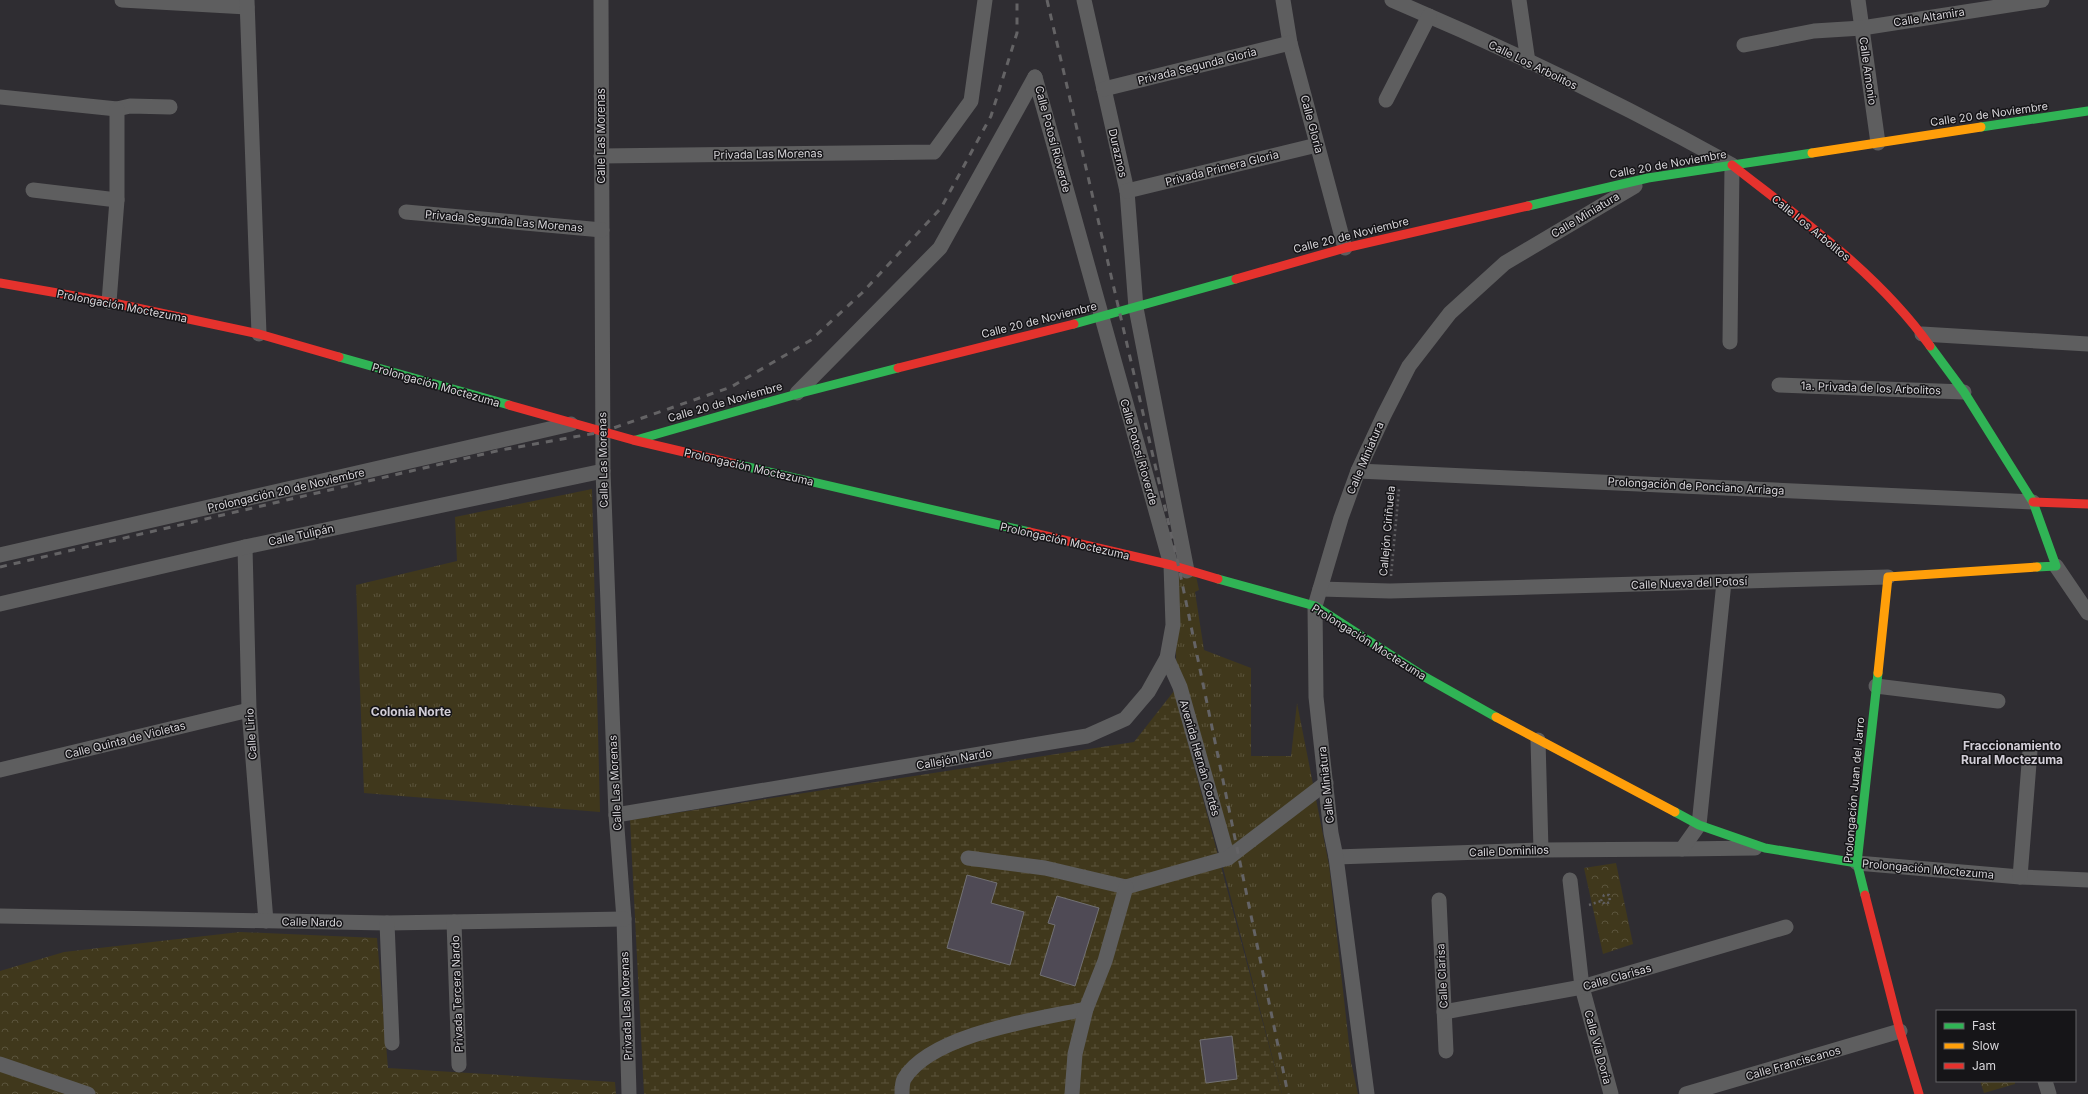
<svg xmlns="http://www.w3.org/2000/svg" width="2088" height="1094" font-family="Inter,sans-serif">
	<defs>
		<pattern id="grass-tufts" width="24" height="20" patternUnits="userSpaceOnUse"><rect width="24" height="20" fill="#40381c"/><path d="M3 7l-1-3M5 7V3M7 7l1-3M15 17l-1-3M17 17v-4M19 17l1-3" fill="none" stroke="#5b543c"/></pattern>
		<pattern id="wetland-marsh" width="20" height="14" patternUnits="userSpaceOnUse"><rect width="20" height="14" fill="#40381c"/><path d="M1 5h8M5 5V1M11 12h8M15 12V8" fill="none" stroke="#5b543c"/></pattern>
		<pattern id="park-crowns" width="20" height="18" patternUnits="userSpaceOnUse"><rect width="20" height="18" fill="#40381c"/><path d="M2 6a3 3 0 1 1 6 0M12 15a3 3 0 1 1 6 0" fill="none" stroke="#5b543c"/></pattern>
	</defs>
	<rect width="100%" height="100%" fill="#2f2d32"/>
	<g fill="url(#grass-tufts)">
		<path d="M 592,489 L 600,812 L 364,793 L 356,585 L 457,561 L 455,517 Z"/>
		<path d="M 1174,575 L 1196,576 L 1199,590 L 1195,592 L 1204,650 L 1251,668 L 1251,756 L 1291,756 L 1297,703 L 1329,865 L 1351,1062 L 1358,1094 L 1282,1094 L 1220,856 L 1177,701 Z"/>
	</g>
	<path fill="url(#wetland-marsh)" d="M 1174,691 L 1282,1094 L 644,1094 L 630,820 L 1134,742 Z"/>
	<g fill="url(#park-crowns)">
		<path d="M 1616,863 L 1633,944 L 1603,954 L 1584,868 Z"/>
		<path d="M 240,932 L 377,938 L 388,1068 L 615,1082 L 616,1094 L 0,1094 L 0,971 L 64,952 Z"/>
		<path d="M 1980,1081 L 2015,1081 L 2015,1084 L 1984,1093 Z"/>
	</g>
	<g fill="#4f4a55" stroke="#727174">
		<path d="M 967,875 L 997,883 L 991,903 L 1024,912 L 1010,965 L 947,948 Z"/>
		<path d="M 1057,896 L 1099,908 L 1075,986 L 1040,975 L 1055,925 L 1048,923 Z"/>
		<path d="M 1232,1036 L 1237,1079 L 1206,1083 L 1200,1040 Z"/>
	</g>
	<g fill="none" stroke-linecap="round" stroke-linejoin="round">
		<g stroke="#605f62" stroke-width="2.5" stroke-dasharray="2 3" stroke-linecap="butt">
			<path d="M 1391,576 L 1399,489"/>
			<path d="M 1589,905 L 1601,901 L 1605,904 L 1610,902 L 1609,895 L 1604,895 L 1601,901"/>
		</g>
		<g stroke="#5e5e5f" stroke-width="15">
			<path d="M 122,0 L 247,7"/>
			<path d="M 247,0 L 259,334"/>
			<path d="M 601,0 L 603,471 L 616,815 L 624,919 L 629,1094"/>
			<path d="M 1084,0 L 1127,191 L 1136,308 L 1187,571"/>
			<path d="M 1283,0 L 1290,43 L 1345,248"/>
			<path d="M 1392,0 C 1508,49 1622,104 1732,165 L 1730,342"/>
			<path d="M 1519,0 L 1528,62"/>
			<path d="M 1858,0 L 1878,143"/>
			<path d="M 1744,45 L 1814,31 L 1862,28 L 2042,0"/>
			<path d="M 1104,89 L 1290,43"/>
			<path d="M 0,97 L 117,109 L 130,106 L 170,107"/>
			<path d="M 1386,100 L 1429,16"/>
			<path d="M 601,156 L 934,152 L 971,101 L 985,0"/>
			<path d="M 33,190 L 117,200"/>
			<path d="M 1127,191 L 1317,145"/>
			<path d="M 406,212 L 602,230"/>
			<path d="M 109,302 L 117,200 L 117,109"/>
			<path d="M 1922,334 L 2088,344"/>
			<path d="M 1779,385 L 1964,392"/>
			<path d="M 797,393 L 940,248 L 1035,77"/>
			<path d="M 1358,471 L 2033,502"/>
			<path d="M 245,547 L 249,710 L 266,921"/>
			<path d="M 0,555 L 571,424"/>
			<path d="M 2056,566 L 2088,613"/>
			<path d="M 1320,589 L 1390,591 L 1888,577"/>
			<path d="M 0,604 L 245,547 L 603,471"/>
			<path d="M 1167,658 L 1180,687 L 1228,858"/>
			<path d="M 1876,686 L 1998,701"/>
			<path d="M 1538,740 L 1541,850"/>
			<path d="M 0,770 L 249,710"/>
			<path d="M 616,815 L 1087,736 L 1125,719 L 1148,692 L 1167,658 L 1173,625 L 1171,565 L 1035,77"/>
			<path d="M 1682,849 L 1755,848"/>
			<path d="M 1336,857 L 1541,850 L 1682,849 L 1699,825 L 1724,582"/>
			<path d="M 968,858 L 1045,868 L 1126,887 L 1228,858 L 1326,783"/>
			<path d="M 1857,863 L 2020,877 L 2088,880"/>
			<path d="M 2020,877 L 2030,751"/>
			<path d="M 1570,880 L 1582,987 L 1611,1094"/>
			<path d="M 1439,900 L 1446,1051"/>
			<path d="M 0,916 L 387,923 L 624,919"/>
			<path d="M 454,922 L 459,1065"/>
			<path d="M 387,923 L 392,1043"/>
			<path d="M 1444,1012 L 1582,987 L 1786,927"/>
			<path d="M 0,1064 L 88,1094"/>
			<path d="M 2045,1081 L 2049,1094"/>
			<path d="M 902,1094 C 902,1090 902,1083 904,1079 C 931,1034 1038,1019 1086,1009"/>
			<path d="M 1072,1094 L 1075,1054 L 1086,1009 L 1105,961 L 1126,887"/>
			<path d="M 1367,1094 L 1336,857 L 1331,833 L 1316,697 L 1315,606 L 1341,518 L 1358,471 L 1384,415 L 1409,366 L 1450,313 L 1505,263 L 1635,186"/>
			<path d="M 1686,1094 L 1900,1031"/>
		</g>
		<g stroke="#30b455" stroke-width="9">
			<path d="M 1981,127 L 2088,111"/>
			<path d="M 1528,206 L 1648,178 L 1812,153"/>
			<path d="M 1074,324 L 1236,279"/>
			<path d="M 1930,346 L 1964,392 L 2033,502 L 2056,566 L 2037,567"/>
			<path d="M 339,357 L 509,405"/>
			<path d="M 636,440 L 797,394 L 898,368"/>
			<path d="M 735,464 L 1029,532"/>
			<path d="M 1218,579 L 1315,606 L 1425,677 L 1496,717"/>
			<path d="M 1675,812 L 1699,825 L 1765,848 L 1857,863"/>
			<path d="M 1865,895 L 1857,863 L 1878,673"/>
		</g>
		<g stroke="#ff9f0a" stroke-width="9">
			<path d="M 1812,153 L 1981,127"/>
			<path d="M 1878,673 L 1888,577 L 2037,567"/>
			<path d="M 1496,717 L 1675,812"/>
		</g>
		<g stroke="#e5322d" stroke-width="9">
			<path d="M 1732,165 C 1802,220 1878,273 1930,346"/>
			<path d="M 1236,279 L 1345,248 L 1528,206"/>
			<path d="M 0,283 L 109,302 L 259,334 L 339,357"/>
			<path d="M 898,368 L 1074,324"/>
			<path d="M 509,405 L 633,440 L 735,464"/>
			<path d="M 2033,502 L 2088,504"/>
			<path d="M 1029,532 L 1171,565 L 1218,579"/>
			<path d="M 1865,895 L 1900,1031 L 1919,1094"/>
		</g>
		<g stroke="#646365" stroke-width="3" stroke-dasharray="7 7" stroke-linecap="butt">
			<path d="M 1047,0 L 1179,568 L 1288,1094"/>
			<path d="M 0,567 L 501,450 L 602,432 L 731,387 L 811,340 L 862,293 L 941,208 L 991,116 L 1017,33 L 1017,0"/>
		</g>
	</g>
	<g text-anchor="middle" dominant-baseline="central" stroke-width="3" stroke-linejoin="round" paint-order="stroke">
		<g font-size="11" fill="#d7d5d9" stroke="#161518">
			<text transform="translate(1929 17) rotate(-9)">Calle Altamira</text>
			<text transform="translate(1533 65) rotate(26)">Calle Los Arbolitos</text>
			<text transform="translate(1197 66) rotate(-14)">Privada Segunda Gloria</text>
			<text transform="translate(1868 71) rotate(82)">Calle Amonio</text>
			<text transform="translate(1989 114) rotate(-8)">Calle 20 de Noviembre</text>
			<text transform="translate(1312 124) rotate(75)">Calle Gloria</text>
			<text transform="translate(601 136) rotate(-90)">Calle Las Morenas</text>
			<text transform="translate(1053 139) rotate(75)">Calle Potosí Rioverde</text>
			<text transform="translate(1118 153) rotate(77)">Duraznos</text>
			<text transform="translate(768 154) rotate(-1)">Privada Las Morenas</text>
			<text transform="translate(1668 164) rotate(-10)">Calle 20 de Noviembre</text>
			<text transform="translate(1222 168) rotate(-14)">Privada Primera Gloria</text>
			<text transform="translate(1585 215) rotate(-31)">Calle Miniatura</text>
			<text transform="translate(504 221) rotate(5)">Privada Segunda Las Morenas</text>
			<text transform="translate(1811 228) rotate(39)">Calle Los Arbolitos</text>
			<text transform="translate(1351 235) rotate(-14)">Calle 20 de Noviembre</text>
			<text transform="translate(122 306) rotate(11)">Prolongación Moctezuma</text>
			<text transform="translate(1039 320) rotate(-14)">Calle 20 de Noviembre</text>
			<text transform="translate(436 385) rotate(16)">Prolongación Moctezuma</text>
			<text transform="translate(1871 388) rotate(2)">1a. Privada de los Arbolitos</text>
			<text transform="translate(725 402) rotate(-16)">Calle 20 de Noviembre</text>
			<text transform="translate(1139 452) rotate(74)">Calle Potosí Rioverde</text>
			<text transform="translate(1365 458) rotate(-67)">Calle Miniatura</text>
			<text transform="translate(603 460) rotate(-91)">Calle Las Morenas</text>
			<text transform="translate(749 467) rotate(13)">Prolongación Moctezuma</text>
			<text transform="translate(1696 486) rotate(3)">Prolongación de Ponciano Arriaga</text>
			<text transform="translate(286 490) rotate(-13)">Prolongación 20 de Noviembre</text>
			<text transform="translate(1387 531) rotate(-85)">Callejón Ciriñuela</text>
			<text transform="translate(301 535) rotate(-12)">Calle Tulipán</text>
			<text transform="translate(1065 541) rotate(13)">Prolongación Moctezuma</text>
			<text transform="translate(1689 583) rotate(-2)">Calle Nueva del Potosí</text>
			<text transform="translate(1369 642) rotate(32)">Prolongación Moctezuma</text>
			<text transform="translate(251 734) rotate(-94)">Calle Lirio</text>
			<text transform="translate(125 740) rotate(-14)">Calle Quinta de Violetas</text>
			<text transform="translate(1200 758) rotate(74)">Avenida Hernán Cortés</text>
			<text transform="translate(954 759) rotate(-10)">Callejón Nardo</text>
			<text transform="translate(615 783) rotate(-93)">Calle Las Morenas</text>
			<text transform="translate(1326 785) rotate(-96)">Calle Miniatura</text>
			<text transform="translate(1854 790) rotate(-85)">Prolongación Juan del Jarro</text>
			<text transform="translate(1509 851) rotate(-2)">Calle Dominilos</text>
			<text transform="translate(1928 869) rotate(5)">Prolongación Moctezuma</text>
			<text transform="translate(312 922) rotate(1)">Calle Nardo</text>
			<text transform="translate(1442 976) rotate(-93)">Calle Clarisa</text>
			<text transform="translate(1617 977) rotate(-16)">Calle Clarisas</text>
			<text transform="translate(457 994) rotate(-92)">Privada Tercera Nardo</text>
			<text transform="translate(626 1006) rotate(-92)">Privada Las Morenas</text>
			<text transform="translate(1598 1047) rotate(75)">Calle Vía Doria</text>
			<text transform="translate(1793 1063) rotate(-16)">Calle Franciscanos</text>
		</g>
		<g font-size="12" font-weight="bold" fill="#d2ced7" stroke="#161518">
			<text x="411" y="711">Colonia Norte</text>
			<text x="2012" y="745">Fraccionamiento<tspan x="2012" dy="14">Rural Moctezuma</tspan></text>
		</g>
	</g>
	<rect x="1936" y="1010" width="140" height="72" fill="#161518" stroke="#636265"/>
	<rect x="1944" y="1023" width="20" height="6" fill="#30b455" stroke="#636265"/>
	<text x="1972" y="1030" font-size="12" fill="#d7d5d9">Fast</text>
	<rect x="1944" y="1043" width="20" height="6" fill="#ff9f0a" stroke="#636265"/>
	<text x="1972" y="1050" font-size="12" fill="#d7d5d9">Slow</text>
	<rect x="1944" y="1063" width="20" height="6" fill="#e5322d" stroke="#636265"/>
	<text x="1972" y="1070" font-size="12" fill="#d7d5d9">Jam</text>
</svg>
